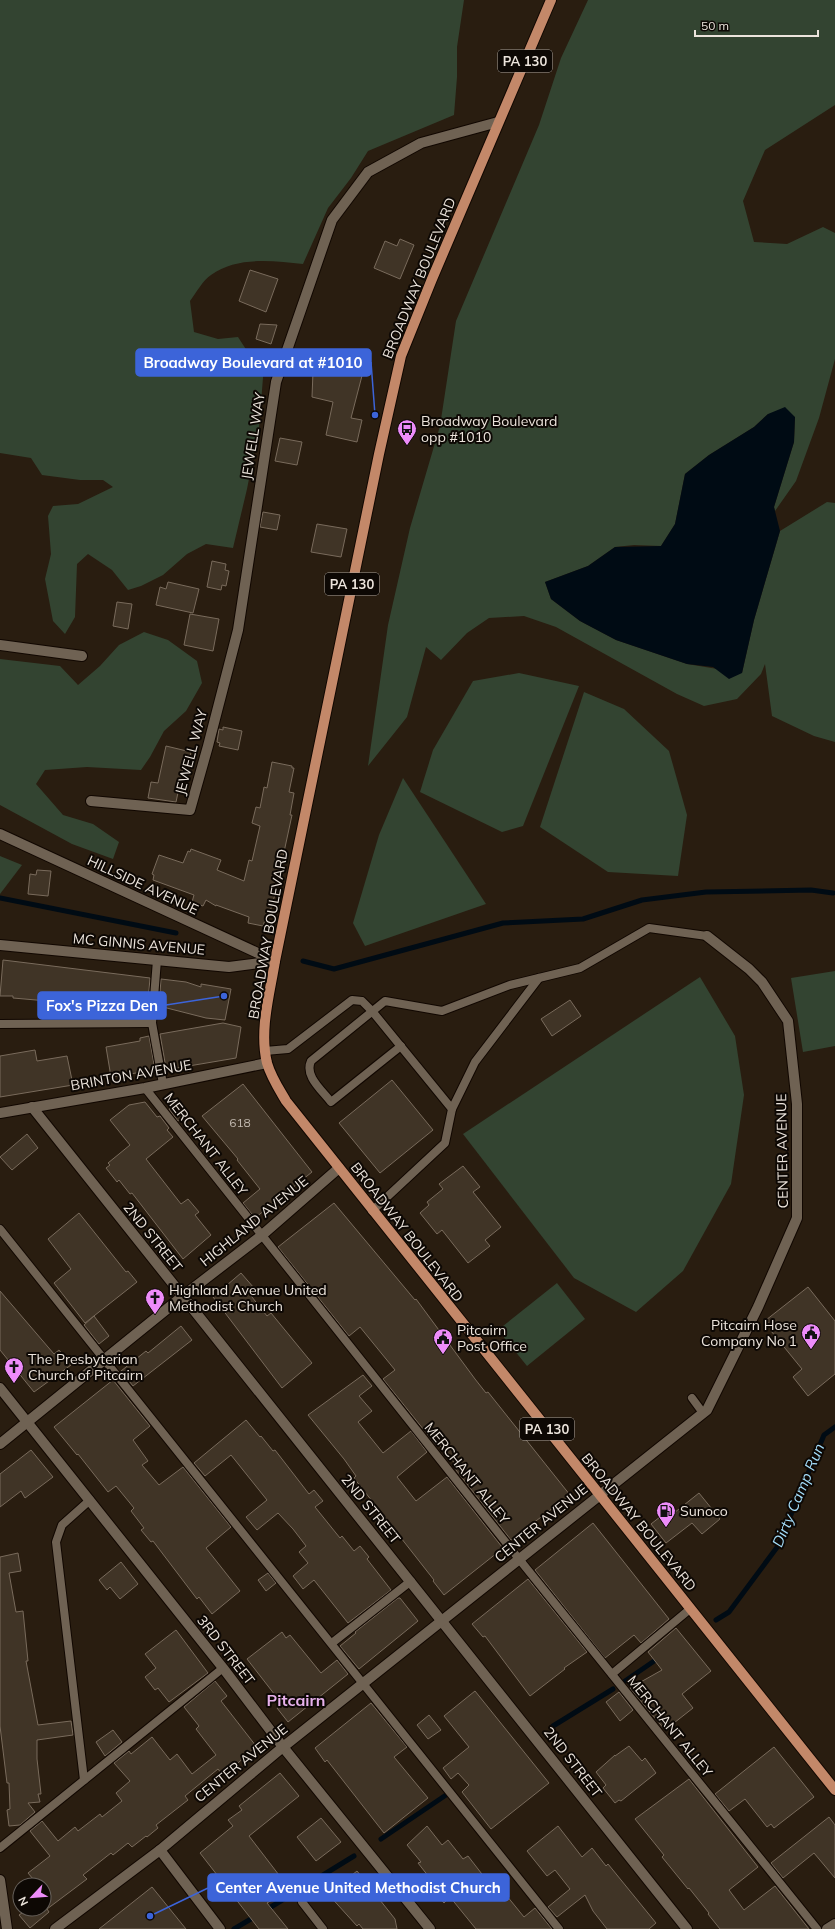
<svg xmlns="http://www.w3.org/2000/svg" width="835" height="1929" font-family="Mulish,sans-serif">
	<rect width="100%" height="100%" fill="#291d10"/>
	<g fill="#334431">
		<path d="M 0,0 L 464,0 L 457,47 L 457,77 L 454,115 L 368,151 L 351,178 L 328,208 L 303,264 C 273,261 237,256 211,275 C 203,280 196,293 190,301 L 194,332 L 218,339 L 238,337 L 249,354 L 264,365 L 259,428 L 247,489 L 233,548 L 206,544 L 187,554 L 163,575 L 141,586 L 128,590 L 112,570 L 88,554 L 77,564 L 75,617 L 65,634 L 53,621 L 45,579 L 51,554 L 48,516 L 53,506 L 78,504 L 113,487 L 103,480 L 80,480 L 42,475 L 31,458 L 0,453 Z"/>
		<path d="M 588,0 L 835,0 L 835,105 L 765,150 L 743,201 L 754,242 L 787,244 L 823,227 L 835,233 L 835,359 L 819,418 L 796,481 L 775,511 L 774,507 L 794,442 L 795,417 L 768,414 L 754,427 L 709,455 L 685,474 L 675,524 L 661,546 L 634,545 L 615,547 L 588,566 L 545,582 L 551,599 L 580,621 L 616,640 L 687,664 L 742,673 L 754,620 L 780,531 L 827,502 L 835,503 L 835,742 L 814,736 L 772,716 L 765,664 L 761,674 L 737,699 L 704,706 L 677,694 L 556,627 L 524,616 L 489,618 L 467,633 L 441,660 L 426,647 L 407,717 L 368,766 L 388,625 L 410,528 L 440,426 L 456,321 L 539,125 L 561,58 Z"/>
		<path d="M 144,632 L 168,640 L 197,661 L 202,683 L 186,711 L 164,731 L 150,757 L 141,770 L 87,767 L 45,770 L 36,784 L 63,815 L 93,824 L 119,842 L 113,859 L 72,844 L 0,805 L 0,659 L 60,666 L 78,685 L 100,666 L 119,645 Z"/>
		<path d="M 519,673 L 579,686 L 523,826 L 502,832 L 420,792 L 433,750 L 473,681 Z"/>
		<path d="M 584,692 L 624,709 L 669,751 L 687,815 L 678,876 L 608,872 L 540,827 Z"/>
		<path d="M 403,778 L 486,904 L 365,946 L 353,923 L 379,835 Z"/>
		<path d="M 0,856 L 22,865 L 0,894 Z"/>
		<path d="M 835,971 L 835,1046 L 803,1052 L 791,978 Z"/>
		<path d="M 700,977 L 735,1036 L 744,1095 L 731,1184 L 683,1271 L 636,1312 L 574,1278 L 463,1134 Z"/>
		<path d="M 557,1283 L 585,1319 L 527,1366 L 498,1330 Z"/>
	</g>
	<path fill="#000b14" d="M 785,407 L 795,417 L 794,442 L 774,507 L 780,531 L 754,620 L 742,673 L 729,679 L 713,667 L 687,664 L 616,640 L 580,621 L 551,599 L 545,582 L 588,566 L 615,547 L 661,546 L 675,524 L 685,474 L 709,455 L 754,427 L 768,414 Z"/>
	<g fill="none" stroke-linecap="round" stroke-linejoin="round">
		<g stroke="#000b14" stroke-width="5">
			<path d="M 0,898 L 176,933"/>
			<path d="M 303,961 L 334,969 L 503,923 L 583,919 L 642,900 L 706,892 L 811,890 L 833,893"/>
			<path d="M 716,1620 L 729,1612 L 778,1546 L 824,1435 L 835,1427"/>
			<path d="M 625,1681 L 660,1657"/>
			<path d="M 553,1726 L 613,1689"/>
			<path d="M 381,1839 L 446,1795"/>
			<path d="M 266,1910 L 354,1856"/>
			<path d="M 234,1929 L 256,1916"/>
		</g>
	</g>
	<g fill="#403426" stroke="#796b5c">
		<path d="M 400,239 L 414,245 L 400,279 L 374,268 L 385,241 L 397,246 Z"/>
		<path d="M 250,270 L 278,279 L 266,312 L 239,301 Z"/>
		<path d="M 260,324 L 277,325 L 271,344 L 256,339 Z"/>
		<path d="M 309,353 L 364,368 L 351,418 L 362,420 L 357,442 L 326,435 L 333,402 L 312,397 L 313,372 L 305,370 Z"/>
		<path d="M 280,438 L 302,442 L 297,465 L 275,461 Z"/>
		<path d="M 263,512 L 280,515 L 277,530 L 260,527 Z"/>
		<path d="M 317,524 L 347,529 L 341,557 L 311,552 Z"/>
		<path d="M 212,561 L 226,564 L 225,570 L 229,571 L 226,586 L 222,585 L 221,590 L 207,587 Z"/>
		<path d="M 168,582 L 199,589 L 193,613 L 156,605 L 160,587 L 166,589 Z"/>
		<path d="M 117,602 L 132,604 L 128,629 L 113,626 Z"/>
		<path d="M 190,614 L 219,619 L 213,651 L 184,645 Z"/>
		<path d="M 223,727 L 242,731 L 238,750 L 219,746 L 220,743 L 217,742 L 219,729 L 223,730 Z"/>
		<path d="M 166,746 L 191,752 L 187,770 L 183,769 L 176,802 L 148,798 L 151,782 L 158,783 Z"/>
		<path d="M 272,762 L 292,766 L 292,768 L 294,768 L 289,792 L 294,793 L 290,815 L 292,815 L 281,866 L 283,866 L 270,912 L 268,911 L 263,926 L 248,923 L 249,917 L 216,905 L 216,906 L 206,900 L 203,906 L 192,902 L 194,895 L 153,880 L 154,875 L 152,874 L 159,855 L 183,863 L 188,851 L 190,852 L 191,849 L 221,860 L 217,870 L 244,881 L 249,860 L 252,861 L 260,826 L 252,823 L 256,807 L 260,808 L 264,787 L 267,788 Z"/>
		<path d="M 37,870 L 51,871 L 48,896 L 28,894 L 30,874 L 36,875 Z"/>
		<path d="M 3,960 L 150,978 L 147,1013 L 100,1008 L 101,1017 L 76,1015 L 62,1013 L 63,1005 L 59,1005 L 59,1002 L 13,998 L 13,996 L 0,996 Z"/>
		<path d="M 161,979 L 186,982 L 201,987 L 201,984 L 231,989 L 225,1020 L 206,1018 L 159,1006 Z"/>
		<path d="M 570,1000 L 581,1016 L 552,1036 L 541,1019 Z"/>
		<path d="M 223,1023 L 241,1027 L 236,1058 L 171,1069 L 171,1067 L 166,1068 L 160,1034 Z"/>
		<path d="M 149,1036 L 155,1070 L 111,1077 L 106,1047 L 140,1041 L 140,1038 Z"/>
		<path d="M 35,1050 L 37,1061 L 67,1056 L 73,1085 L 0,1097 L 0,1056 Z"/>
		<path d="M 392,1080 L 433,1130 L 380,1173 L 339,1123 Z"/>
		<path d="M 243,1084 L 312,1172 L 255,1218 L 243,1203 L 260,1189 L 237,1160 L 238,1159 L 202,1116 Z"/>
		<path d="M 145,1102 L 157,1117 L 160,1116 L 169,1128 L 167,1130 L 173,1137 L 146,1159 L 181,1204 L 188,1199 L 199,1212 L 195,1215 L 211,1235 L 183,1259 L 132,1193 L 130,1194 L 119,1180 L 117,1182 L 106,1168 L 110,1165 L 108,1163 L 130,1145 L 110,1120 L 129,1105 Z"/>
		<path d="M 178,1102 L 187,1115 L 178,1121 L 169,1109 Z"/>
		<path d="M 27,1134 L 38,1148 L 12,1170 L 0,1157 Z"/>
		<path d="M 463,1166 L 480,1187 L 473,1192 L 501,1227 L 485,1240 L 490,1246 L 468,1263 L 442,1230 L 437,1234 L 420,1213 L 429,1205 L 427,1202 L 443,1189 L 439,1184 Z"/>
		<path d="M 334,1203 L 415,1300 L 416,1299 L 475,1379 L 486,1393 L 488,1392 L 570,1495 L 511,1540 L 456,1470 L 454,1467 L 456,1465 L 438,1443 L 436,1445 L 383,1379 L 395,1370 L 360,1327 L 349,1336 L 278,1247 Z"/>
		<path d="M 79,1213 L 126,1272 L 128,1271 L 137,1282 L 85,1323 L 54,1283 L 71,1269 L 48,1239 Z"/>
		<path d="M 241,1273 L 254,1288 L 248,1292 L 267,1316 L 271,1313 L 312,1363 L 282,1388 L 213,1297 Z"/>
		<path d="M 808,1287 L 835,1321 L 835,1374 L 808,1396 L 793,1377 L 802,1369 L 771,1331 L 773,1329 L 766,1320 Z"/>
		<path d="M 0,1291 L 54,1354 L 59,1350 L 71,1365 L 34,1392 L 0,1350 Z"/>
		<path d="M 94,1316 L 109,1336 L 99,1344 L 84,1325 Z"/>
		<path d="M 181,1326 L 192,1340 L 133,1386 L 121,1371 L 146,1351 L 148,1353 Z"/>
		<path d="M 363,1375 L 372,1386 L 359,1396 L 372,1411 L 358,1422 L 383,1453 L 411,1431 L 427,1452 L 397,1477 L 416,1501 L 447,1477 L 502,1547 L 502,1549 L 444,1595 L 433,1581 L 434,1580 L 354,1478 L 356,1476 L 344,1459 L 308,1415 Z"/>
		<path d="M 113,1380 L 150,1426 L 133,1440 L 148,1461 L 142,1465 L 159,1485 L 183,1467 L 231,1527 L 206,1548 L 240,1591 L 212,1614 L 199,1597 L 197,1599 L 153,1541 L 151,1542 L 141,1530 L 144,1528 L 131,1511 L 134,1508 L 116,1486 L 108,1492 L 78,1454 L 77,1455 L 54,1427 Z"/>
		<path d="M 246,1420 L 260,1437 L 261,1436 L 273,1451 L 275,1450 L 309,1494 L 314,1490 L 323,1501 L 315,1507 L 340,1538 L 342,1536 L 354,1551 L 360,1546 L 369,1557 L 367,1559 L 391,1590 L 348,1623 L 314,1580 L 303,1589 L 293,1576 L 308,1563 L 299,1552 L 306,1546 L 293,1529 L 278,1513 L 257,1530 L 246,1517 L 267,1500 L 231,1455 L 205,1476 L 194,1463 Z"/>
		<path d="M 31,1450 L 53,1477 L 25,1498 L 21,1491 L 0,1507 L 0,1474 Z"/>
		<path d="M 699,1493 L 720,1519 L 702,1534 L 692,1523 L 666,1543 L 651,1524 L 665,1513 L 669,1517 Z"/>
		<path d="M 593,1523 L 669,1619 L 641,1643 L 634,1635 L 605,1658 L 535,1570 Z"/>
		<path d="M 18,1553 L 21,1571 L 9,1573 L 16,1612 L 23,1611 L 28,1661 L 26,1661 L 38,1725 L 71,1721 L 73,1735 L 37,1740 L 37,1759 L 41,1794 L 38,1794 L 40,1802 L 28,1803 L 35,1812 L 20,1825 L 9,1826 L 7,1810 L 10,1809 L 9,1783 L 7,1783 L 0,1726 L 0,1557 Z"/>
		<path d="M 121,1562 L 138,1584 L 120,1599 L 110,1587 L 107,1590 L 99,1580 Z"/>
		<path d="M 268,1573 L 276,1583 L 266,1591 L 258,1580 Z"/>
		<path d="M 528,1579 L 587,1652 L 564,1668 L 565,1669 L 530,1696 L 485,1636 L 483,1637 L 472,1624 Z"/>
		<path d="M 398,1598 L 400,1598 L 418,1621 L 359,1669 L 340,1646 L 356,1633 L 355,1632 Z"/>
		<path d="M 676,1628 L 711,1671 L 682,1694 L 693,1708 L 665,1730 L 630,1688 L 662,1670 L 648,1652 Z"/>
		<path d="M 176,1630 L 208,1673 L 169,1702 L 158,1688 L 155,1690 L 145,1677 L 156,1668 L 145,1654 Z"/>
		<path d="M 282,1632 L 286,1638 L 290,1635 L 321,1673 L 337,1660 L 348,1674 L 288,1722 L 277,1708 L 282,1704 L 247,1659 Z"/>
		<path d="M 215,1681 L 227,1696 L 221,1701 L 256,1746 L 236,1765 L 233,1766 L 222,1774 L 218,1769 L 185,1796 L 188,1800 L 156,1825 L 158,1828 L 147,1837 L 146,1836 L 132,1847 L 128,1843 L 113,1855 L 111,1853 L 83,1875 L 87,1879 L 47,1909 L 49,1912 L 30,1928 L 19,1915 L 22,1913 L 18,1908 L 19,1907 L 17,1903 L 20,1900 L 20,1909 L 44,1909 L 44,1885 L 38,1885 L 28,1873 L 50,1856 L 30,1831 L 42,1821 L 58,1841 L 75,1827 L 78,1831 L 100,1814 L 102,1817 L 122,1801 L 116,1793 L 130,1781 L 114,1763 L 129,1751 L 131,1754 L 152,1737 L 170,1760 L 177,1754 L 192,1774 L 216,1755 L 196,1729 L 199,1726 L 184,1707 Z"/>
		<path d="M 475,1691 L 549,1783 L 491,1829 L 462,1792 L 469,1785 L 458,1773 L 451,1779 L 443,1768 L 469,1747 L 444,1716 Z"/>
		<path d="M 619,1692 L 633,1710 L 620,1721 L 606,1702 Z"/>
		<path d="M 371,1703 L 407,1747 L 394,1757 L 428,1798 L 384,1833 L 327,1760 L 325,1762 L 315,1748 Z"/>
		<path d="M 429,1715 L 441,1730 L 428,1739 L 417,1725 Z"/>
		<path d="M 113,1730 L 122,1742 L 105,1756 L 96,1742 Z"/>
		<path d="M 629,1746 L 642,1761 L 645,1758 L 656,1773 L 621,1801 L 619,1800 L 615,1803 L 603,1788 L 606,1785 L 596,1772 L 615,1755 L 615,1756 Z"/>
		<path d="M 774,1747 L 814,1797 L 774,1828 L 771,1824 L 767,1827 L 745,1799 L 729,1811 L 715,1794 Z"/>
		<path d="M 280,1773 L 299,1796 L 249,1836 L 282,1879 L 276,1883 L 284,1893 L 267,1903 L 288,1929 L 259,1929 L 200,1853 L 233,1826 L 228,1820 L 242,1810 L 239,1806 Z"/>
		<path d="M 689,1779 L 758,1867 L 729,1890 L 744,1910 L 775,1886 L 809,1929 L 720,1929 L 708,1914 L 709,1913 L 689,1888 L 688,1889 L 662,1857 L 664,1855 L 635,1819 Z"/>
		<path d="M 829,1817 L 835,1825 L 835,1878 L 814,1853 L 783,1878 L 771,1863 Z"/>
		<path d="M 321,1818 L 341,1842 L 316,1861 L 297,1837 Z"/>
		<path d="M 427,1826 L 442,1845 L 448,1840 L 463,1859 L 468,1856 L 485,1878 L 489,1874 L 524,1917 L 535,1908 L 552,1929 L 476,1929 L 450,1897 L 444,1903 L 432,1889 L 436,1886 L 418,1863 L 421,1862 L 407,1845 Z"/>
		<path d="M 558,1826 L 582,1857 L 592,1848 L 606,1866 L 608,1864 L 656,1923 L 649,1929 L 607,1929 L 593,1911 L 585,1895 L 557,1917 L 548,1907 L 570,1889 L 555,1870 L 547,1876 L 527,1851 Z"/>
		<path d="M 357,1871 L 395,1919 L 397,1929 L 363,1929 L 359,1924 L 357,1926 L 328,1894 Z"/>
		<path d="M 152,1887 L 186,1929 L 99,1929 Z"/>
	</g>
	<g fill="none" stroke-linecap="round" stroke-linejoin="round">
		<defs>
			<g id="lane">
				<path d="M 157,960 L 152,1023 L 163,1084"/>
				<path d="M 0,1024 L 152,1023"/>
				<path d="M 401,1046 L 331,1102 C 322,1090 304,1076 311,1061 L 385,1001 L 442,1011 L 510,985 L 580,968 L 649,928 L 707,936"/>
				<path d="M 265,1051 L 288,1049 L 352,1000 L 362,1001 L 372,1011 L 452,1109 L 445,1143 L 372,1211"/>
				<path d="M 145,1088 L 519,1559 L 817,1929"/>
				<path d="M 452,1109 L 475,1062 L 539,978"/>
				<path d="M 0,1229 L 559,1929"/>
				<path d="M 692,1398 L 703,1413"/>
				<path d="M 332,1643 L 411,1581"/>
				<path d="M 612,1674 L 690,1609"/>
				<path d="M 84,1780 L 56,1542 L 62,1525 L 90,1500"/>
				<path d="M 0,1848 L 223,1668"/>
				<path d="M 302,1902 L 323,1929"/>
			</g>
			<g id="street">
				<path d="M 0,645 L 82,656"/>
				<path d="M 91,801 L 190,810 L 208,746 L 238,630 L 276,382 L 332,220 L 368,172 L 421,143 L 498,122"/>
				<path d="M 0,834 L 275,961"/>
				<path d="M 0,945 L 229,967 L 275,961"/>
				<path d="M 32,1107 L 687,1929"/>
				<path d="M 0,1388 L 223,1668 L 283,1747 L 430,1929"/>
				<path d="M 0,1444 L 183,1296 L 261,1236 L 339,1168"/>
				<path d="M 160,1850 L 220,1929"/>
				<path d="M 0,1880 L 7,1929"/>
				<path d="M 55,1929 L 160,1850 L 283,1747 L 707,1410 L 758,1307 L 797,1218 L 797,1104 L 788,1021 L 762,982 L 749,969 L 707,936"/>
			</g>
			<g id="secondary">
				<path d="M 0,1113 L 145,1088 L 267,1063"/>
				<path d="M 827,1929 L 835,1924"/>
			</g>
			<path id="primary" d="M 551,0 L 432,279 L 401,356 L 379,454 L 275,961 C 270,993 259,1030 267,1063 C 271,1077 279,1089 286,1101 L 835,1790"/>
		</defs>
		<use href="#lane" stroke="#110701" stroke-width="10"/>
		<use href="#street" stroke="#110701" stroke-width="12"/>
		<use href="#secondary" stroke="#110701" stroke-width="12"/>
		<use href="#primary" stroke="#110701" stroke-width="12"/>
		<use href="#lane" stroke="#6f6253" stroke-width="8"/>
		<use href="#street" stroke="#6f6253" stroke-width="10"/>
		<use href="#secondary" stroke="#6f6253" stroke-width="10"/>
		<use href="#primary" stroke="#c38869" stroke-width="10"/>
	</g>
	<defs>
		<symbol id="bus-pin" viewBox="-11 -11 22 30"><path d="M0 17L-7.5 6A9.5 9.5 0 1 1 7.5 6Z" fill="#ed8cf9" stroke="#0d0804"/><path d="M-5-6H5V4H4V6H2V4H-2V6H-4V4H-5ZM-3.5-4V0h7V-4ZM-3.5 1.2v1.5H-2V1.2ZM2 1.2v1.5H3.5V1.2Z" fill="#111"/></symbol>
		<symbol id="church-pin" viewBox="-11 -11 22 30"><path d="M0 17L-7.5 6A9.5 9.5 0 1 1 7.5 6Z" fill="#ed8cf9" stroke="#0d0804"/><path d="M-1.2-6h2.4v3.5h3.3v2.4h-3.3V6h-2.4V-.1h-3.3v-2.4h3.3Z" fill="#111"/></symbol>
		<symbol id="civic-pin" viewBox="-11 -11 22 30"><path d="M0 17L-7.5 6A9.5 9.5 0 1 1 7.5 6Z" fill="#ed8cf9" stroke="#0d0804"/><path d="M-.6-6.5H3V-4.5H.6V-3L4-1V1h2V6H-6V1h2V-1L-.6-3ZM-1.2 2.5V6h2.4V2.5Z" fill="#111"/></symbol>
		<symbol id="fuel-pin" viewBox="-11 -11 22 30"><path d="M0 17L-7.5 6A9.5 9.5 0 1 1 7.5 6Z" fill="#ed8cf9" stroke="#0d0804"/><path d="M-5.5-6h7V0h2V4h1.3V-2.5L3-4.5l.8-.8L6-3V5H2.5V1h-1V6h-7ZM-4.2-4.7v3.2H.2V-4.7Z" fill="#111"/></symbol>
	</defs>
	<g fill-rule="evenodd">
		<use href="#bus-pin" x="396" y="418" width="22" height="30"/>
		<use href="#church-pin" x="144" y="1287" width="22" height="30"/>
		<use href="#civic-pin" x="800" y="1322" width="22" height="30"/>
		<use href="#civic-pin" x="432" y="1327" width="22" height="30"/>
		<use href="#church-pin" x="3" y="1356" width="22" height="30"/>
		<use href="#fuel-pin" x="655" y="1500" width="22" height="30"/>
	</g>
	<g text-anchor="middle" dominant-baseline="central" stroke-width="4" stroke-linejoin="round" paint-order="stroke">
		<g font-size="12" fill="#c1b8ae">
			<text x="240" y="1122">618</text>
		</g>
		<g fill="#0d0804" stroke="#a9a29b" stroke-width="1">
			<rect x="498" y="50" width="54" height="22" rx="3"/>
			<rect x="325" y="573" width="54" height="22" rx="3"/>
			<rect x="520" y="1418" width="54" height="22" rx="3"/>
		</g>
		<g font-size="13" font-weight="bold" fill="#ece4dc">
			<text x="525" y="61">PA 130</text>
			<text x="352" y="584">PA 130</text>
			<text x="547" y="1429">PA 130</text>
		</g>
		<g font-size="14" fill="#ece4dc" stroke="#0d0804">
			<text transform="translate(419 278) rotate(-68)">BROADWAY BOULEVARD</text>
			<text transform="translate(253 436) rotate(-81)">JEWELL WAY</text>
			<text transform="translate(191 752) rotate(-75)">JEWELL WAY</text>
			<text transform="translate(143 885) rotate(25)">HILLSIDE AVENUE</text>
			<text transform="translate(268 934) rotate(-80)">BROADWAY BOULEVARD</text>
			<text transform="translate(139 944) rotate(5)">MC GINNIS AVENUE</text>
			<text transform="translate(131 1075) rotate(-10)">BRINTON AVENUE</text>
			<text transform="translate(206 1144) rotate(52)">MERCHANT ALLEY</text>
			<text transform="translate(782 1151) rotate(-91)">CENTER AVENUE</text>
			<text transform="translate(254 1221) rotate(-39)">HIGHLAND AVENUE</text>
			<text transform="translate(407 1232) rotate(52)">BROADWAY BOULEVARD</text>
			<text transform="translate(153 1237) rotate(51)">2ND STREET</text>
			<text transform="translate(467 1473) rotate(51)">MERCHANT ALLEY</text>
			<text transform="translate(371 1509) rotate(51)">2ND STREET</text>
			<text transform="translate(639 1522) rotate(51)">BROADWAY BOULEVARD</text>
			<text transform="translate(541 1523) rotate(-39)">CENTER AVENUE</text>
			<text transform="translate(226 1650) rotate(52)">3RD STREET</text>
			<text transform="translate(670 1726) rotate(51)">MERCHANT ALLEY</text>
			<text transform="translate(573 1762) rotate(52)">2ND STREET</text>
			<text transform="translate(241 1763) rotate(-39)">CENTER AVENUE</text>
		</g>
		<g font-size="14" fill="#ece4dc" stroke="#0d0804" text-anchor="start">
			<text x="421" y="421">Broadway Boulevard<tspan x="421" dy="16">opp #1010</tspan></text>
			<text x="169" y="1290">Highland Avenue United<tspan x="169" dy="16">Methodist Church</tspan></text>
			<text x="797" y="1325" text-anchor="end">Pitcairn Hose<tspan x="797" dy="16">Company No 1</tspan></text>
			<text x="457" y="1330">Pitcairn<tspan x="457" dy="16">Post Office</tspan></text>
			<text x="28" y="1359">The Presbyterian<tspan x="28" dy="16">Church of Pitcairn</tspan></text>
			<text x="680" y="1511">Sunoco</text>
		</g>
		<g font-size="15" font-style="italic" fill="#a3dcf9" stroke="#0d0804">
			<text transform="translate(798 1495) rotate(-67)">Dirty Camp Run</text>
		</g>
		<g font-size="16" font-weight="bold" fill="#e7b1ec" stroke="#0d0804">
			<text x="296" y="1700">Pitcairn</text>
		</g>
	</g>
	<path fill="none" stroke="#3c64d9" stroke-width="1.5" d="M375 415L371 362M224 996L166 1005M150 1916L208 1888"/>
	<g fill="#3c64d9" stroke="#0d0804" stroke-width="1.5">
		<circle cx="375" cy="415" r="4"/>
		<circle cx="224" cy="996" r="4"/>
		<circle cx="150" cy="1916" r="4"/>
	</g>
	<g fill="#3c64d9" stroke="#3c64d9" stroke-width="1.5">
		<rect x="136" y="349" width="235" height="27" rx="4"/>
		<rect x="38" y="992" width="128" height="27" rx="4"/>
		<rect x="208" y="1874" width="301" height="27" rx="4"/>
	</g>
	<g font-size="15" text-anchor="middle" font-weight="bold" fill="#fff">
		<text x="253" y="368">Broadway Boulevard at #1010</text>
		<text x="102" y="1011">Fox's Pizza Den</text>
		<text x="358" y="1893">Center Avenue United Methodist Church</text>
	</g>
	<g transform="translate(32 1897) rotate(244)"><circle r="19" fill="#0d0804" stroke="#66605a"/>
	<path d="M0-3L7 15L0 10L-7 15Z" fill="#ed8cf9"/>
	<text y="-6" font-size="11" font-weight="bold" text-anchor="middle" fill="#ece4dc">N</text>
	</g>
	<path d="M695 30v6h123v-6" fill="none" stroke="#ece4dc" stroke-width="2"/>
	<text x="701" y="30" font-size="12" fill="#ece4dc" stroke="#0d0804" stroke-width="3" paint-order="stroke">50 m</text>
</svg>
